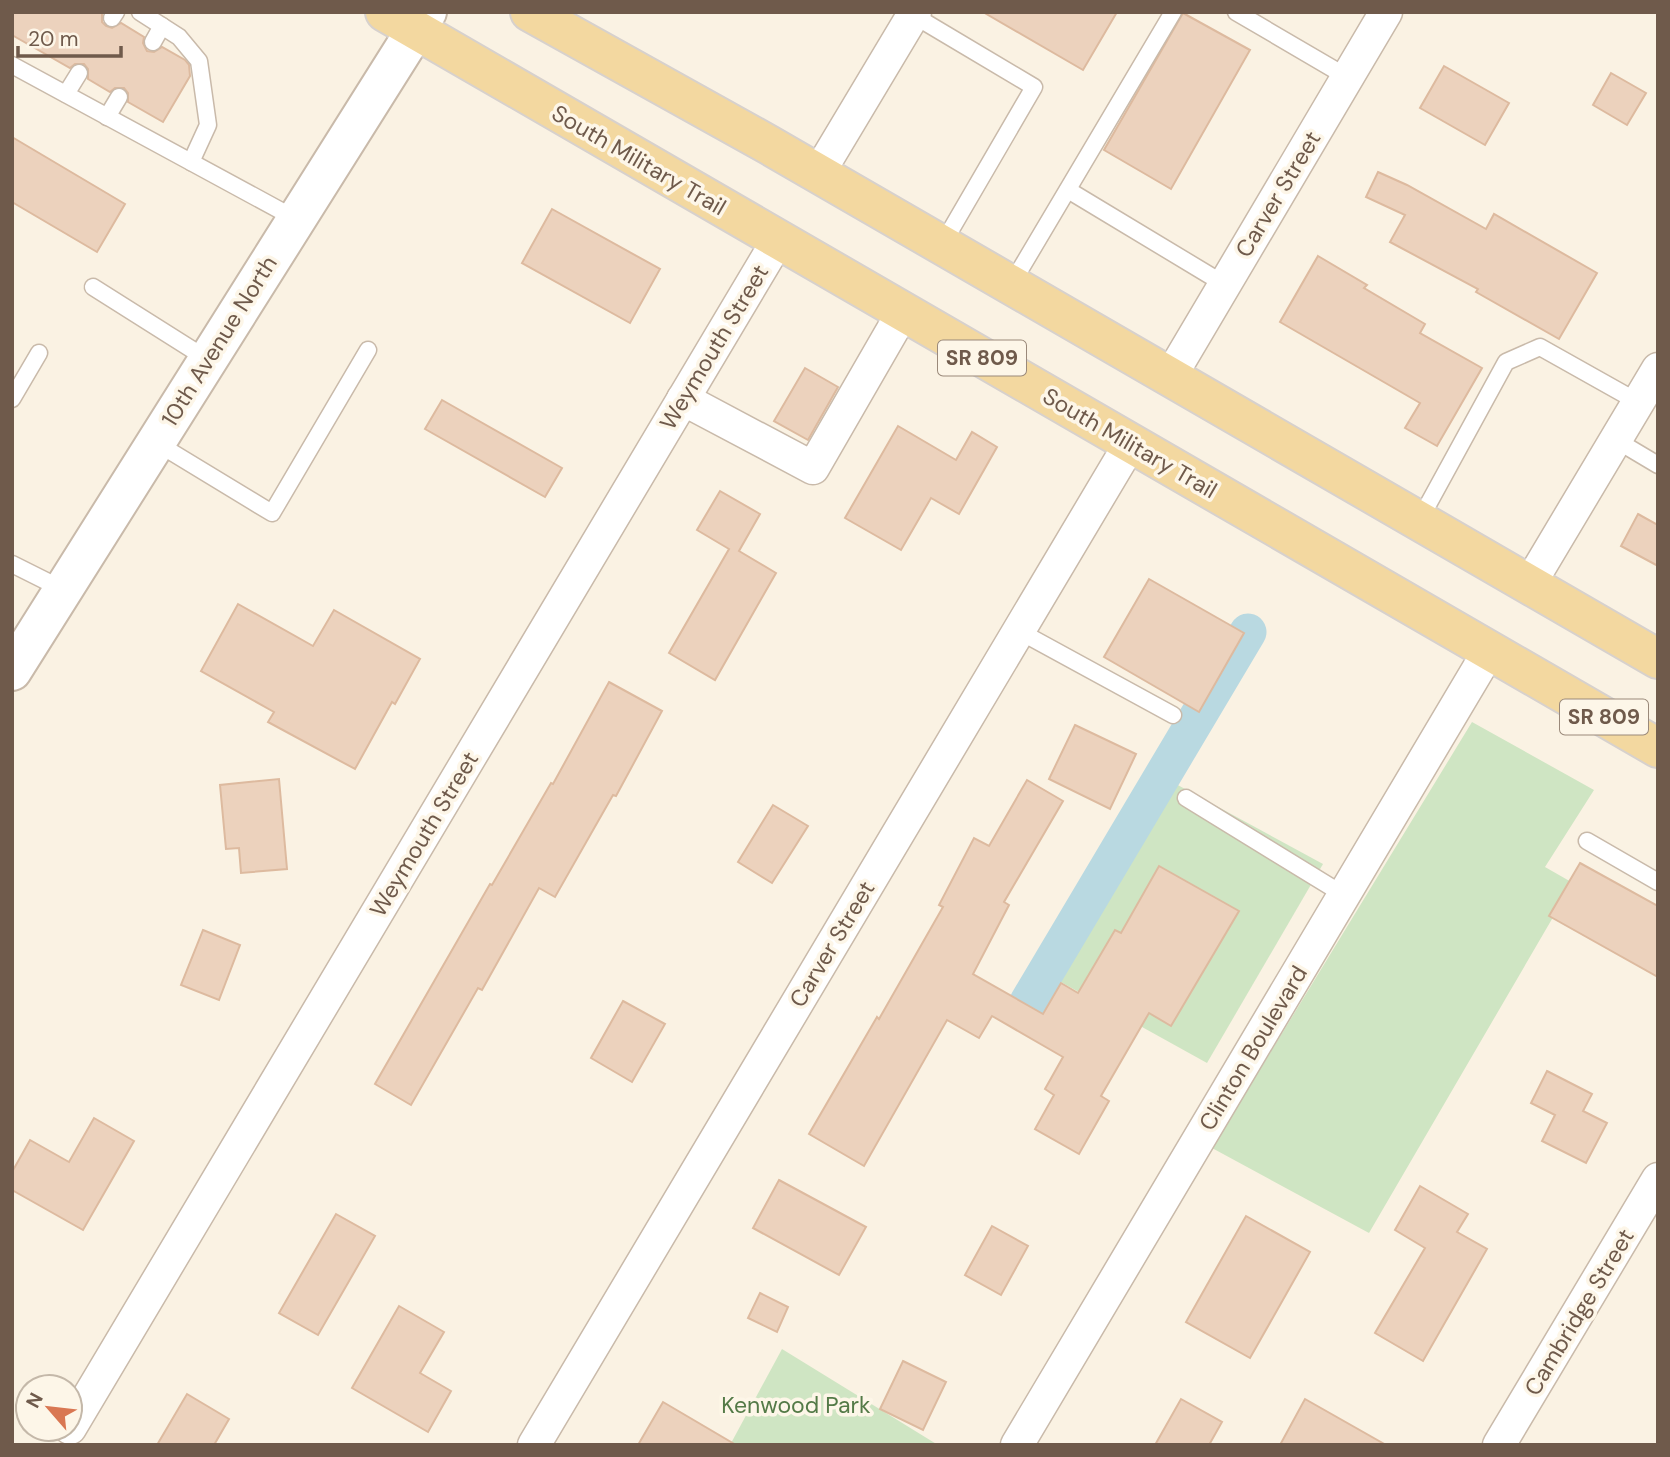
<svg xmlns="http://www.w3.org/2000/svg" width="1670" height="1457" font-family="'DM Sans',sans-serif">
	<rect width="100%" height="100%" fill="#faf2e3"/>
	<g fill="#cfe5c3">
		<path d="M 1472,722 L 1594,790 L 1545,867 L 1573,883 L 1369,1233 L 1212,1148 Z"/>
		<path d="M 1163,777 L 1323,864 L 1207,1063 L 1050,976 Z"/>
		<path d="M 782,1349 L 938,1445 L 730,1445 Z"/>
	</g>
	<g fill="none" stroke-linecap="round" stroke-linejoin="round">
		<path stroke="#b9d9e1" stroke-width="37" d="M 1028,1002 L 1248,632"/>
	</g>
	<g fill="#ecd2bd" stroke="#ddba9f" stroke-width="2">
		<path d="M 12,12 L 102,12 L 102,22 L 106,26 L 112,28 L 121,23 L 144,37 L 143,43 L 147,51 L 154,52 L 162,47 L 185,60 L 189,65 L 190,76 L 163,122 L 128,102 L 128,93 L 124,88 L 115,88 L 110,92 L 88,79 L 88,69 L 84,64 L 75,64 L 70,68 L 12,35 Z"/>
		<path d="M 983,12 L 1117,12 L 1083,70 Z"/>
		<path d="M 1183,13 L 1250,50 L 1171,189 L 1104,150 Z"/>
		<path d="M 1444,66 L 1509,103 L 1485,145 L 1420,108 Z"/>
		<path d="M 1611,73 L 1646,93 L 1627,125 L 1593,105 Z"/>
		<path d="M 12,137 L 125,204 L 97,252 L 12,202 Z"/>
		<path d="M 1378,172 L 1407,185 L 1486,229 L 1494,214 L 1597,273 L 1559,339 L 1476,292 L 1478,289 L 1390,242 L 1405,215 L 1366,197 Z"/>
		<path d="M 552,209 L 660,269 L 630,323 L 522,263 Z"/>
		<path d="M 1318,256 L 1367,285 L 1364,288 L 1425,324 L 1420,333 L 1482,368 L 1437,446 L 1405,428 L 1420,403 L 1280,322 Z"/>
		<path d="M 805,368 L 838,387 L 808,440 L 774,421 Z"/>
		<path d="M 442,400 L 562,468 L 545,497 L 425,429 Z"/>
		<path d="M 898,426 L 956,460 L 972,432 L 997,447 L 959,514 L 931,498 L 901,550 L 845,518 Z"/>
		<path d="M 720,491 L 760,514 L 739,551 L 776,573 L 715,680 L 669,653 L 729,549 L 697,530 Z"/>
		<path d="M 1638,514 L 1658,525 L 1658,566 L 1621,546 Z"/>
		<path d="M 1149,579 L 1244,633 L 1199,712 L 1104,657 Z"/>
		<path d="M 238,604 L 313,646 L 334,610 L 420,659 L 395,704 L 392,702 L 355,769 L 268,722 L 274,712 L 201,671 Z"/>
		<path d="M 609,682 L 662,711 L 616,796 L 613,795 L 555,897 L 539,888 L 482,990 L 478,988 L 411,1105 L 375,1084 L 490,884 L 492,885 L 551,783 L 553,784 Z"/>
		<path d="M 1075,725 L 1136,754 L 1110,809 L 1049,779 Z"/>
		<path d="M 279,779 L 287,869 L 241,873 L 239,848 L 226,849 L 220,785 Z"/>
		<path d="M 1027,780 L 1063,801 L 1004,902 L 1009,905 L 973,974 L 1043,1014 L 1061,983 L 1078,993 L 1115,930 L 1121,933 L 1159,866 L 1239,911 L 1171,1026 L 1149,1013 L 1101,1096 L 1109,1101 L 1079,1154 L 1035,1129 L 1054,1095 L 1045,1089 L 1063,1057 L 992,1016 L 979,1038 L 947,1020 L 864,1166 L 809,1134 L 877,1017 L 879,1019 L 943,907 L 939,905 L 974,838 L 989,846 Z"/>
		<path d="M 773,805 L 808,826 L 772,883 L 738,862 Z"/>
		<path d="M 1580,863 L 1658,906 L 1658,977 L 1549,916 Z"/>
		<path d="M 203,930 L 240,945 L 219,1000 L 181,985 Z"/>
		<path d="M 623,1001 L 665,1024 L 632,1082 L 591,1058 Z"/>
		<path d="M 1547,1071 L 1592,1094 L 1583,1111 L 1607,1123 L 1586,1163 L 1542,1141 L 1555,1115 L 1531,1103 Z"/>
		<path d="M 94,1118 L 134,1141 L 83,1230 L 12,1190 L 12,1172 L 30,1140 L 69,1162 Z"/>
		<path d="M 779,1180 L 866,1227 L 839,1275 L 753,1228 Z"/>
		<path d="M 1420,1186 L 1468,1214 L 1457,1232 L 1487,1249 L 1423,1361 L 1375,1333 L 1425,1248 L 1395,1230 Z"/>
		<path d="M 336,1214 L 375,1236 L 318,1335 L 279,1313 Z"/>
		<path d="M 1246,1216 L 1310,1252 L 1250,1358 L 1186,1322 Z"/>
		<path d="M 992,1226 L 1028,1246 L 1001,1295 L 965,1275 Z"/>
		<path d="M 760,1293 L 788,1307 L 777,1332 L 748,1318 Z"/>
		<path d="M 399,1306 L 444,1332 L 420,1373 L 451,1391 L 428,1432 L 352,1388 Z"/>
		<path d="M 903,1361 L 946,1382 L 923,1430 L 880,1409 Z"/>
		<path d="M 187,1394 L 229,1419 L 214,1445 L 157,1445 Z"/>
		<path d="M 1181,1399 L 1222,1422 L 1209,1445 L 1155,1445 Z"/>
		<path d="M 1305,1399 L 1386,1445 L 1280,1445 Z"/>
		<path d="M 663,1402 L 736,1445 L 638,1445 Z"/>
	</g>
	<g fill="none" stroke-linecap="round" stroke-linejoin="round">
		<defs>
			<g id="service">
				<path d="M 140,12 L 179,37 L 199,61 L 208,125 L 191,162"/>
				<path d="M 1236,12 L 1347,77"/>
				<path d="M 913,15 L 1034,87 L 942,245"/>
				<path d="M 112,18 L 116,12"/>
				<path d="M 153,42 L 162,26"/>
				<path d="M 12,65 L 296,219"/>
				<path d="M 66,94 L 79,73"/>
				<path d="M 107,117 L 119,97"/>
				<path d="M 1068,190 L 1224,284"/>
				<path d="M 1011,285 L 1173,12"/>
				<path d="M 93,287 L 207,359"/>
				<path d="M 12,399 L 39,353"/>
				<path d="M 1616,440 L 1658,465"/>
				<path d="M 155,442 L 272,513 L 368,350"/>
				<path d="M 1419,521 L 1506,362 L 1540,347 L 1638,402"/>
				<path d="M 12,564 L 62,589"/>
				<path d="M 1019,631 L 1173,715"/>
				<path d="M 1186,798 L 1344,895"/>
				<path d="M 1587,841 L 1658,882"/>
			</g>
			<g id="minor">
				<path d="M 818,174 L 915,12"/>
				<path d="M 1170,377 L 1386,12"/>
				<path d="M 683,399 L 813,468 L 903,312"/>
				<path d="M 1529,585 L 1658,369"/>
				<path d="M 70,1428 L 778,240"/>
				<path d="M 534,1445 L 1130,444"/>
				<path d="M 1017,1445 L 1489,651"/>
				<path d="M 1499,1445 L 1658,1179"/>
			</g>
			<path id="tertiary" d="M 12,671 L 427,12"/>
			<g id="primary">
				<path d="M 385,12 L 1658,748"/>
				<path d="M 530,12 L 769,145 L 1658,659"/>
			</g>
		</defs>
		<use href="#service" stroke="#c9baaa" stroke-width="19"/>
		<use href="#minor" stroke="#c9baaa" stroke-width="35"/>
		<use href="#tertiary" stroke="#c9baaa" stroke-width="42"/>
		<use href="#primary" stroke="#d7d1cd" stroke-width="42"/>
		<use href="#service" stroke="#fff" stroke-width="16"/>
		<use href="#minor" stroke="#fff" stroke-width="32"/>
		<use href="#tertiary" stroke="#fff" stroke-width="38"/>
		<use href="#primary" stroke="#f3d8a0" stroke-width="38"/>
	</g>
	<g text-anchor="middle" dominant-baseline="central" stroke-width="7" stroke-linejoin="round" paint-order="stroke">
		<g fill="#fdf6e8" stroke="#9a897a" stroke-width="2">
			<rect x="938" y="340.5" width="88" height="35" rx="5"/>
			<rect x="1560" y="699.5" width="88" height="35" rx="5"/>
		</g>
		<g font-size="21" font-weight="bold" fill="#6f5a4b">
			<text x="982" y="358">SR 809</text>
			<text x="1604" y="717">SR 809</text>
		</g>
		<g font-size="23" fill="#6f5a4b" stroke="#fdf6e8">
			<text transform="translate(639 160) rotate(30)">South Military Trail</text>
			<text transform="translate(1278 194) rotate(-59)">Carver Street</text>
			<text transform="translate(219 341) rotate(-58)">10th Avenue North</text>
			<text transform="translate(714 347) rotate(-59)">Weymouth Street</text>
			<text transform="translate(1130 443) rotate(30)">South Military Trail</text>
			<text transform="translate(424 834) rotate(-59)">Weymouth Street</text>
			<text transform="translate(832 944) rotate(-59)">Carver Street</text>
			<text transform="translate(1253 1048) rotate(-59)">Clinton Boulevard</text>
			<text transform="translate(1579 1312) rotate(-59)">Cambridge Street</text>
		</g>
		<g font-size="23" fill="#547a47" stroke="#fdf6e8">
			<text x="796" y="1405">Kenwood Park</text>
		</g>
	</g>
	<rect width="1670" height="1457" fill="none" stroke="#6f5a4b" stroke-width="28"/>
	<g transform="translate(49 1408) rotate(298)"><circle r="33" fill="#fdf6e8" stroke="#c4b8a9" stroke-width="2"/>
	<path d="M0-5L12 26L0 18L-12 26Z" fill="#d97752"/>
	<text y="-10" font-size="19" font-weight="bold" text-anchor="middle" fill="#6f5a4b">N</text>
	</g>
	<path d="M18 46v10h103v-10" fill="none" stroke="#6f5a4b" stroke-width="3.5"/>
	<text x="28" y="46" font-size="21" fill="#6f5a4b" stroke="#fdf6e8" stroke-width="5" paint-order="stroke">20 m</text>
</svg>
